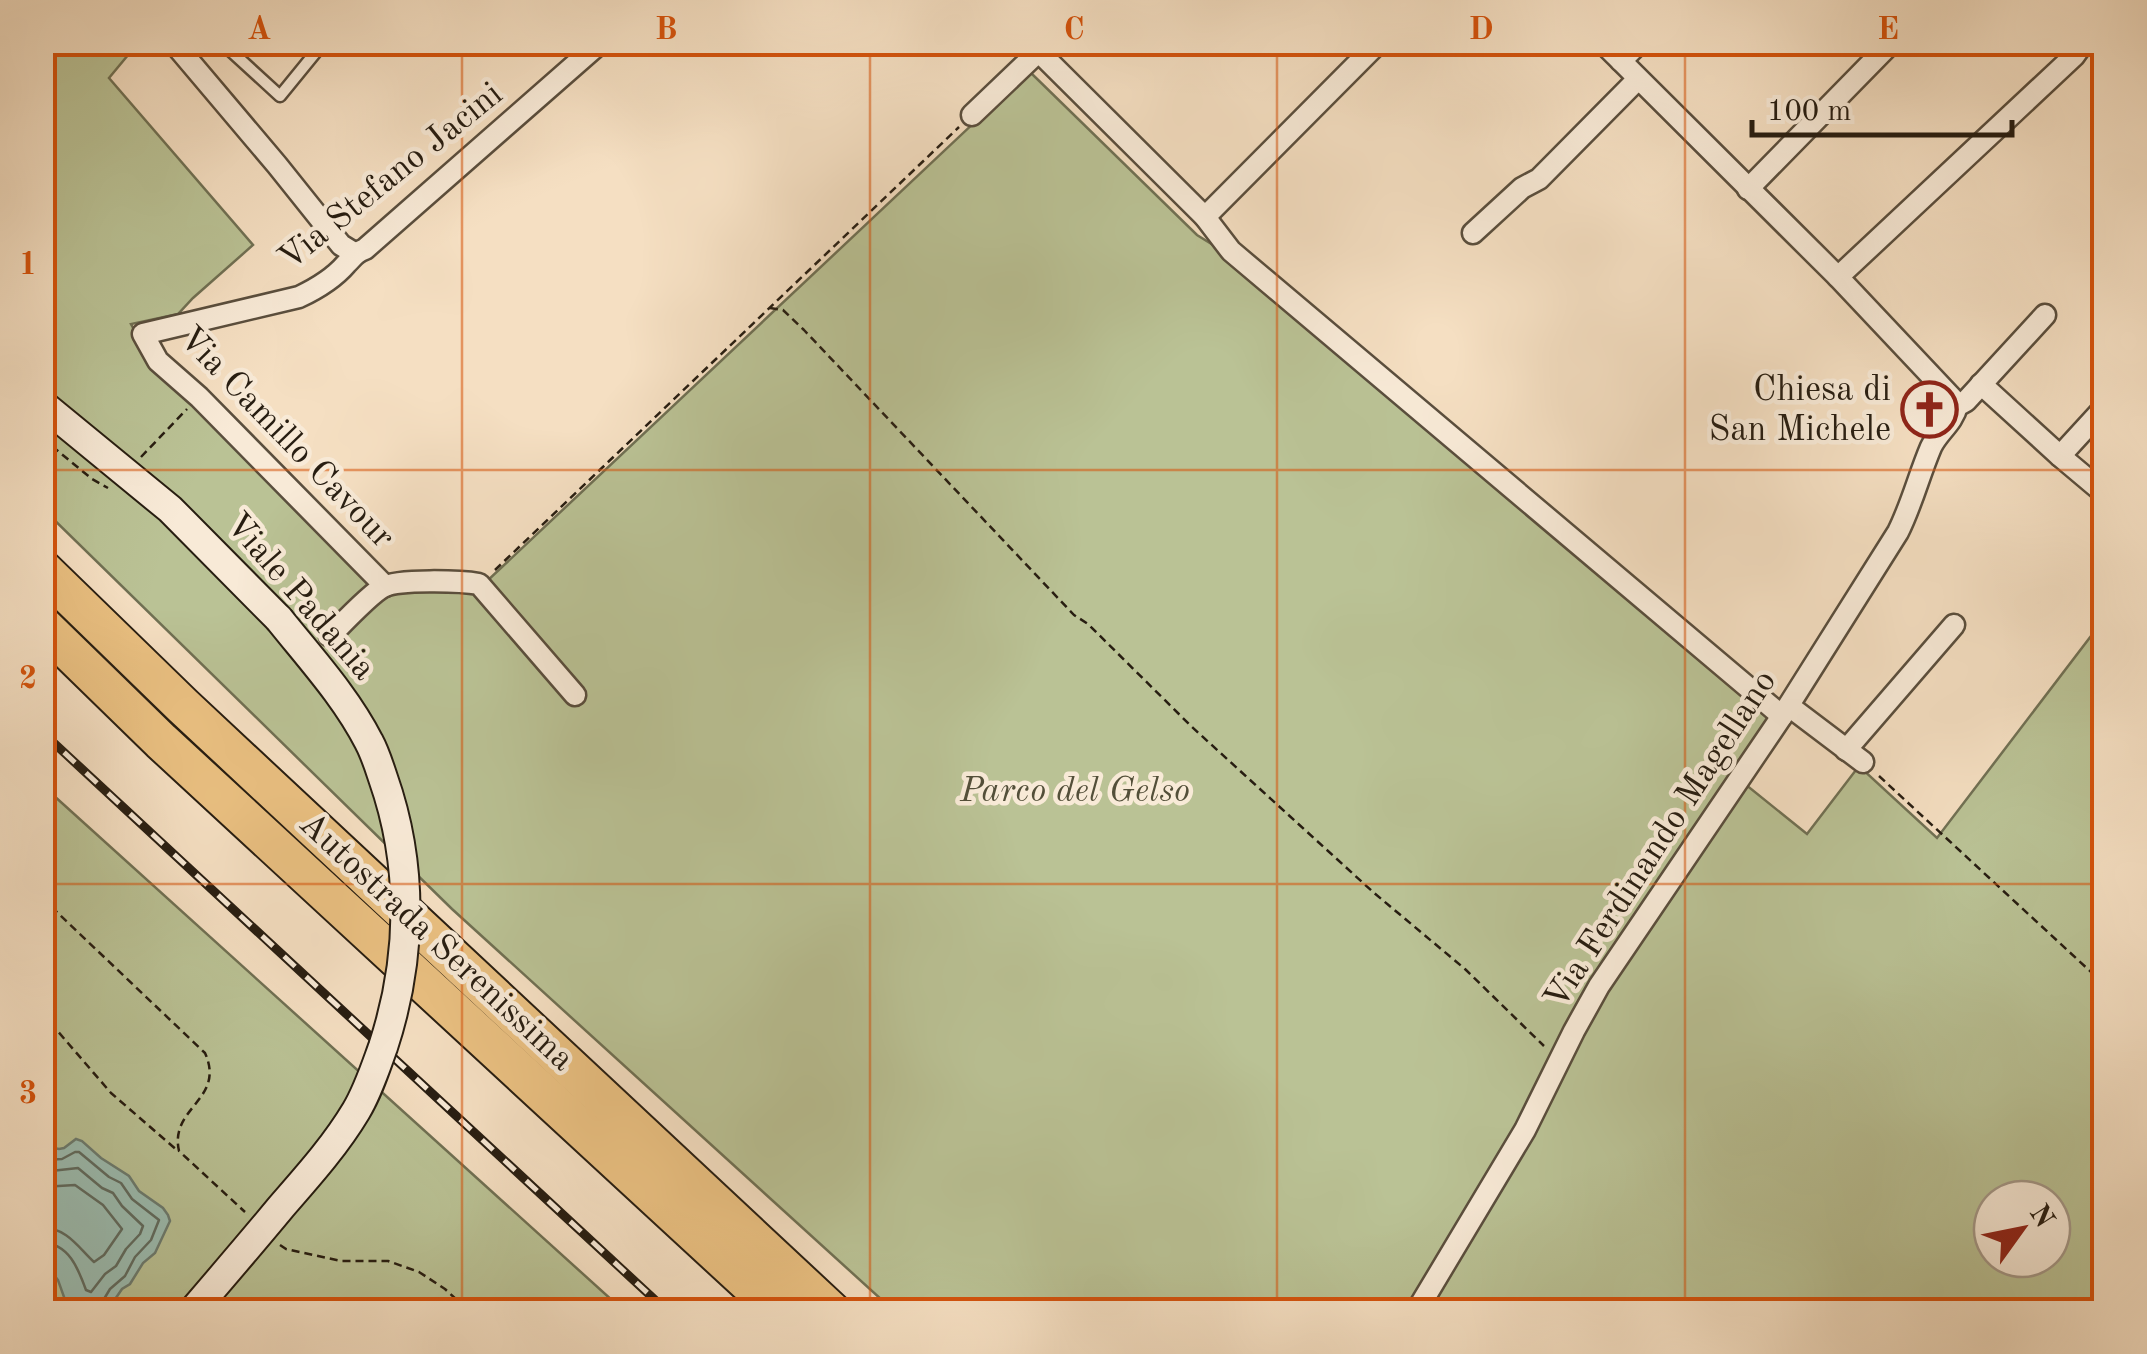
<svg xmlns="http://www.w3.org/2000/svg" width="2147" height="1354" font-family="'Old Standard TT',serif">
	<rect width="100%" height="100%" fill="#f5dfc2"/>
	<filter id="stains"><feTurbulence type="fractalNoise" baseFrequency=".002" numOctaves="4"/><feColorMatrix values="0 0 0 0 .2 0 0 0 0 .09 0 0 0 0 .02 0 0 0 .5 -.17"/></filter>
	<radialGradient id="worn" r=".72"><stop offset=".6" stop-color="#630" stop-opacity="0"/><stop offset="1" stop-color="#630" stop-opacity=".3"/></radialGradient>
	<g fill="#bac295" stroke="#707053" stroke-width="2.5" fill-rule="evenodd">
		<path d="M 42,43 L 138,43 L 109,78 L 253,245 L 193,298 L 178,314 L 131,324 L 151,360 L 365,573 L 485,583 L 1029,71 L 1197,235 L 1226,253 L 1773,716 L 1735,776 L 1807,834 L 1859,766 L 1937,838 L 2104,619 L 2104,1311 L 894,1311 L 452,909 L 43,509 ZM 1992,1199 L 2052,1199 L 2052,1259 L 1992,1259 Z"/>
		<path d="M 42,785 L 624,1311 L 43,1311 Z"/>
	</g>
	<path fill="#9cbdb1" stroke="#6d7d71" stroke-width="2.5" d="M 76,1139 L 82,1141 L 101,1158 L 129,1176 L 139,1191 L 163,1208 L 168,1215 L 170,1221 L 155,1253 L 143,1263 L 130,1284 L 122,1289 L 107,1311 L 69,1311 L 58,1280 L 43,1261 L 43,1153 L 49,1147 L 59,1149 L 64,1148 Z"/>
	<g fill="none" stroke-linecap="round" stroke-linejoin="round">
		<g stroke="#626d61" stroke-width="2.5">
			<path d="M 42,1160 L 62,1159 L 75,1152 L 79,1152 L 109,1177 L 121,1183 L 132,1199 L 159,1220 L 151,1240 L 135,1257 L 125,1276 L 110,1289 L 101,1304 L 100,1312"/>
			<path d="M 42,1172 L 78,1168 L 102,1188 L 113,1193 L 122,1206 L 143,1226 L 140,1234 L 126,1249 L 116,1266 L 105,1274 L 91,1292 L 86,1290 C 78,1268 69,1244 42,1242"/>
			<path d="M 42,1187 L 75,1185 L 103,1205 L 122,1229 L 104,1255 L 94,1262 C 77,1246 68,1229 42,1227"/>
		</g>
		<defs>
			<path id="lane" d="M 221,42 L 280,96 L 324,42"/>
			<g id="street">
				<path d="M 173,42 L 277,165 L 341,245 L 354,253"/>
				<path d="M 1029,42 L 1205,217 L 1231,251 L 1782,716"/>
				<path d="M 1602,42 L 1838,277 L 1954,400 L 1957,406"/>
				<path d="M 1621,61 L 1640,42"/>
				<path d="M 972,115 L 1039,51"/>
				<path d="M 1748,189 L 1892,42"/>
				<path d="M 1205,217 L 1379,42"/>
				<path d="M 1473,233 L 1522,188 L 1539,179 L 1638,79"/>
				<path d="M 1838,277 L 2074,56 L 2079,49 L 2076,42"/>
				<path d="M 1981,384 L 2060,456 L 2104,493"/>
				<path d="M 2060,456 L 2104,408"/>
				<path d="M 385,586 L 199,397 L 158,361 L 143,334 L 299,297 C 316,289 334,278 346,264 C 354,256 355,253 365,249 L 601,42"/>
				<path d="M 330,636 C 342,624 370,594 383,587 C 398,579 461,581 479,584 L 575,695"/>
				<path d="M 1789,706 L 1863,762"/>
				<path d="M 1846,750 L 1954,625"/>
				<path d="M 1416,1312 L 1525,1130 L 1574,1031 L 1599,986 L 1782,716 L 1898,532 C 1912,504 1919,475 1931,447 C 1938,432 1953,423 1957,406 L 1966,401 L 2045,315"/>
			</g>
			<path id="secondary" d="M 42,404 L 170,509 L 279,619"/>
			<g id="highway">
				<path d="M 42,569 L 183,706 L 832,1312"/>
				<path d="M 42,625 L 161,741 L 780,1312"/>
			</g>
		</defs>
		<use href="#lane" stroke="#5a4e3d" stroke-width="15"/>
		<use href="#street" stroke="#5a4e3d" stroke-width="25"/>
		<use href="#secondary" stroke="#271d11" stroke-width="32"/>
		<use href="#highway" stroke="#271d11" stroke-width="42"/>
		<g stroke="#271d11" stroke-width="2.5" stroke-dasharray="8 5" stroke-linecap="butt">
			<path d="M 770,308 L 783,310 L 804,330 L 1074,615 L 1088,624 L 1192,727 L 1373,892 L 1465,969 L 1544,1046"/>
			<path d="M 42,438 L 92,479 L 108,488"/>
			<path d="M 141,457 L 187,409"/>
			<path d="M 495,570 L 959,127"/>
			<path d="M 1879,776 L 2104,984"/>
			<path d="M 42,898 L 205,1053 C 226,1100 169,1107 179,1151 L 245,1212"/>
			<path d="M 42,1013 L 111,1093 L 178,1151"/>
			<path d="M 280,1245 L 286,1249 L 341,1261 L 388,1261 L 419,1272 L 445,1289 L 470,1312"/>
		</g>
		<use href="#lane" stroke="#f8ead7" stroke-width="10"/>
		<use href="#street" stroke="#f8ead7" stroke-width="20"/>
		<use href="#secondary" stroke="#f8ead7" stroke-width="28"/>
		<use href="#highway" stroke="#eac081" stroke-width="38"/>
		<defs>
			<path id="rail" d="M 42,732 L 668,1312"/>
		</defs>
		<use href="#rail" stroke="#271d11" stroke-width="9"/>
		<use href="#rail" stroke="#f8ead7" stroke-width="5" stroke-dasharray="15" stroke-linecap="butt"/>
		<defs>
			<path id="secondary-bridge" d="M 192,1312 C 222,1277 252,1242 281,1207 C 308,1176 335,1146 356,1111 C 368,1091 375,1069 383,1047 C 412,959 414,866 383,778 C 379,766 375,753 369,742 C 346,697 311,659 279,619"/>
		</defs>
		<use href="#secondary-bridge" stroke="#271d11" stroke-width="32" stroke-linecap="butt"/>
		<use href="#secondary-bridge" stroke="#f8ead7" stroke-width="28"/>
	</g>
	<path fill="none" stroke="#d5530c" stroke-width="2.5" stroke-opacity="0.55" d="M 462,42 L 462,1312M 870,42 L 870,1312M 1277,42 L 1277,1312M 1685,42 L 1685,1312M 42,470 L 2104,470M 42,884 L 2104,884"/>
	<defs>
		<symbol id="church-ring" viewBox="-11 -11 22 22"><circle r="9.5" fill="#f8ead7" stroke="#8f2418" stroke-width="1.5"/><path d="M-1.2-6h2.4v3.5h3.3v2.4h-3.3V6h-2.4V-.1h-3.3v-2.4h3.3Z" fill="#8f2418"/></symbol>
	</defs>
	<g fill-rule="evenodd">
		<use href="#church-ring" x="1898" y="378" width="63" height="63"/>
	</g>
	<g text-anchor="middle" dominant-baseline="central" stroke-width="9" stroke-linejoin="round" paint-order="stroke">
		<g font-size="35" fill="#271d11" stroke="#f8ead7">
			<text transform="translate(391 177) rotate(-39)">Via Stefano Jacini</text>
			<text transform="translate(286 438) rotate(46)">Via Camillo Cavour</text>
			<text transform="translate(300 597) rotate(49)">Viale Padania</text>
			<text transform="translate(1661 840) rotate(-57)">Via Ferdinando Magellano</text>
			<text transform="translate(436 942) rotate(43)">Autostrada Serenissima</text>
		</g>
		<g font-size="35" fill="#271d11" stroke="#f8ead7" text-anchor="end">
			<text x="1891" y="390">Chiesa di<tspan x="1891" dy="40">San Michele</tspan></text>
		</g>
		<g font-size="35" font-style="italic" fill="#534f39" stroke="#f8ead7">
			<text x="1075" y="791">Parco del Gelso</text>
		</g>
	</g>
	<rect width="2147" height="1354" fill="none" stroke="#f5dfc2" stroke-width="110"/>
	<g transform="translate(2022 1229) rotate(57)"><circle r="48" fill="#f8ead7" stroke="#a49888" stroke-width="2.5"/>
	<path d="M0-8L18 38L0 25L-18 38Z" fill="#8f2418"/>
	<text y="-15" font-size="28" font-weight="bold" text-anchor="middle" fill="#271d11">N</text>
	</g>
	<path d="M1752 120v15h260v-15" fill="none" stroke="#271d11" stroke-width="5"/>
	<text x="1767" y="120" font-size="30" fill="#271d11" stroke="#f8ead7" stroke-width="8" paint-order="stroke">100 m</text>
	<rect x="55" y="55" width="2037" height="1244" fill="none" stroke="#d5530c" stroke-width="4"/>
	<g font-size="32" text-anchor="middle" font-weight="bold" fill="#d5530c">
		<text x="259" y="39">A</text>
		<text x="666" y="39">B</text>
		<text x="1074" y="39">C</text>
		<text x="1481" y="39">D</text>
		<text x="1888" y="39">E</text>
		<text x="28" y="274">1</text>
		<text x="28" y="688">2</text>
		<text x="28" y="1103">3</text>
	</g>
	<rect width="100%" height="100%" filter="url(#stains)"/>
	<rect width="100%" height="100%" fill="url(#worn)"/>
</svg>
